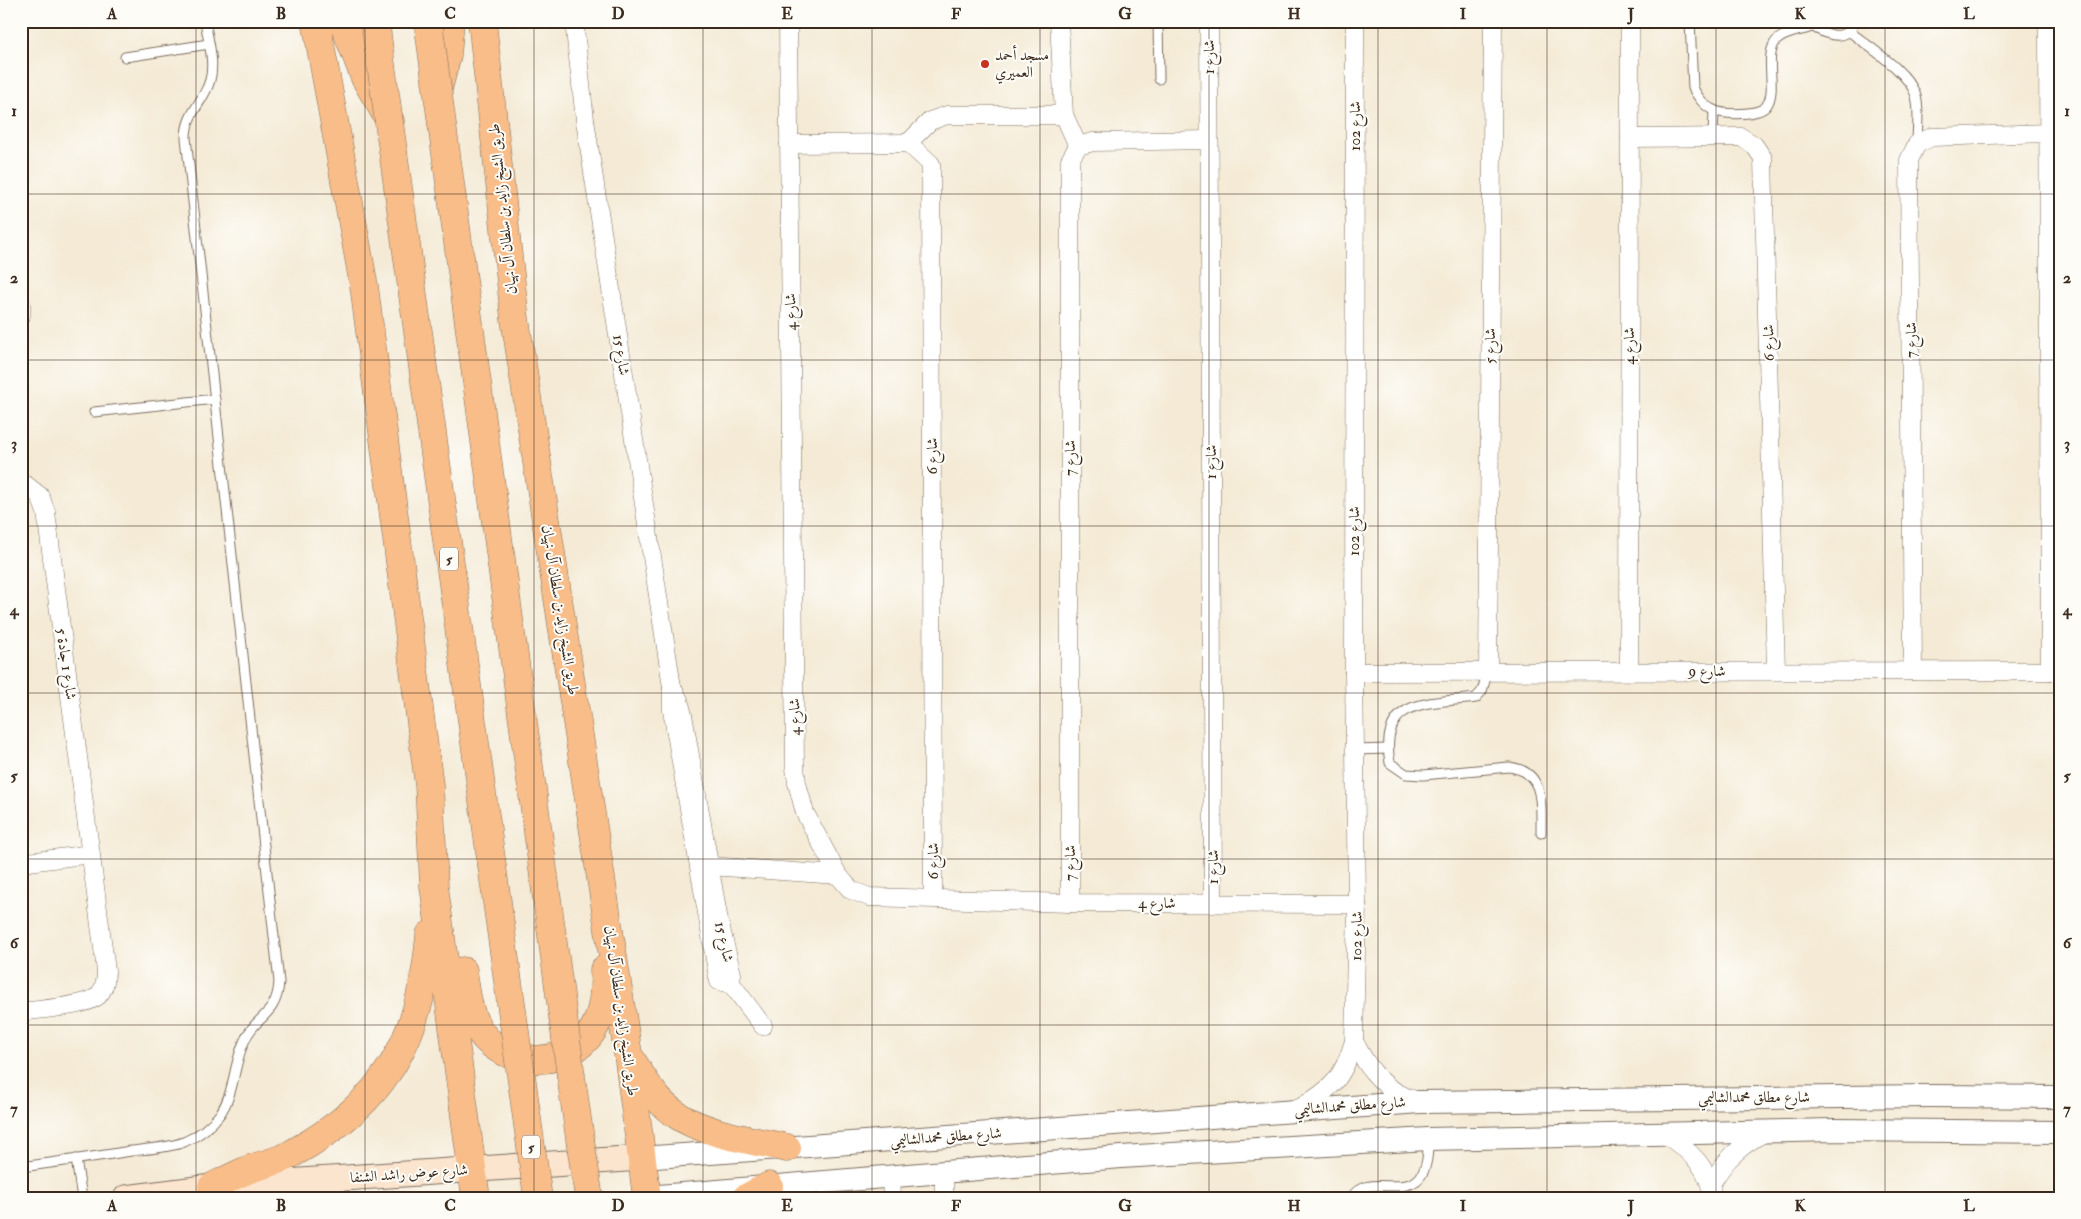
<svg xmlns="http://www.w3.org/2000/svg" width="2081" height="1219" font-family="'IM FELL Double Pica',Amiri,serif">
	<rect width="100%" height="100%" fill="#fdfcf7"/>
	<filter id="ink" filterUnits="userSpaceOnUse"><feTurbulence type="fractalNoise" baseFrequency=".02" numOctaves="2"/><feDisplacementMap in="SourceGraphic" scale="10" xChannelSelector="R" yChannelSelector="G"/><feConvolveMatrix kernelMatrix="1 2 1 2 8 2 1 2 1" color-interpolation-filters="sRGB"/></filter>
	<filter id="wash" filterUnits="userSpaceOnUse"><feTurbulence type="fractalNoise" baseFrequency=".0096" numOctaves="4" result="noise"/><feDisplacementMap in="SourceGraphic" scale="20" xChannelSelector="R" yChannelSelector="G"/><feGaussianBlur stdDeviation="1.12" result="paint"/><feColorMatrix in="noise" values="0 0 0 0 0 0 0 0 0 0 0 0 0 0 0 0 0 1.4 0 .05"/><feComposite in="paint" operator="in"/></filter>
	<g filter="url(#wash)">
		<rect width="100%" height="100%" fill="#f4ead5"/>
	</g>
	<g filter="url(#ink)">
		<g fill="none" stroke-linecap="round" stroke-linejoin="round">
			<defs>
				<g id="service">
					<path d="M 1158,21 L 1159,79"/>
					<path d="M 1690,21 L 1693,88 C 1698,97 1703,105 1713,110 C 1724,115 1760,116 1767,105 C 1777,90 1765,61 1774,44 C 1780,33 1801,31 1812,27"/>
					<path d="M 1806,21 C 1818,33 1849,46 1854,21"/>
					<path d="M 1849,31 C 1869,47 1909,72 1916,96 C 1920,111 1917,128 1917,144"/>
					<path d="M 125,57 L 209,44"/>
					<path d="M 1713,137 L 1714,110"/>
					<path d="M 94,412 L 215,399"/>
					<path d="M 1488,671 L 1482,691 L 1476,698 C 1429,704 1379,697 1390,763 L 1406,774 L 1423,775 L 1509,767 C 1545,771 1541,804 1541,833"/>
					<path d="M 1355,750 L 1388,749"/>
					<path d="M 76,1159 L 82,1198"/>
					<path d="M 21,1167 C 58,1162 95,1157 131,1151 C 148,1149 168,1148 184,1142 C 198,1136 211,1126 220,1114 C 235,1092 233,1066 244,1042 C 255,1015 277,1017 279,982 L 186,138 C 186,112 204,103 210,80 C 215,62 208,40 205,21"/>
					<path d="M 1351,1198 C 1371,1164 1430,1219 1428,1140"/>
				</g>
				<g id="minor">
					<path d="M 574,21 L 585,120 L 672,687"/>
					<path d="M 788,21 L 795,768 L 797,783 L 805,813 L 838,875 L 851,890 L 869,897 L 1070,903 L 1357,904"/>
					<path d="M 1059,21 L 1064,115 L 1078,146"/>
					<path d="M 1209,21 L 1213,904"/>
					<path d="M 2048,21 L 2050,671"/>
					<path d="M 1630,138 L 1741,137 L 1754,145 L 1763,158 L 1776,671"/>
					<path d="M 908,143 L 930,121 L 947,115 L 1064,115"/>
					<path d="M 789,144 L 908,143 L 931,164 L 933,898"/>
					<path d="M 21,304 L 21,316"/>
					<path d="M 21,486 L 26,485 L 40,496 L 46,512 L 106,971 C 106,980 105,989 98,996 C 85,1007 39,1009 21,1012"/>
					<path d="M 1488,671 L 1493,21"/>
					<path d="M 1629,671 L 1630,21"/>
					<path d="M 1913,671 L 1909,160 L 1917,144 L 1932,137 L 2048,133"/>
					<path d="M 1354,672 L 2060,671"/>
					<path d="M 672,687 L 679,700 L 683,715 L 719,921 L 732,974 L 730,982 L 727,983 L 719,981 L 718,977 L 672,710 Z"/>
					<path d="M 21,863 L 91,854"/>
					<path d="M 710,866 L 838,875"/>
					<path d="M 1070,903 L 1070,160 L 1078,146 L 1093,142 L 1209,140"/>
					<path d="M 730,982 L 763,1026"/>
					<path d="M 1354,1041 C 1368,1070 1387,1094 1419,1101"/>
					<path d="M 1298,1109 C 1332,1089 1343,1079 1354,1041 L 1357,904 L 1354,672 L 1355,21"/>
					<path d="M 1664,1134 C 1688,1149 1711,1168 1712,1198"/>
					<path d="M 944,1171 L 944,1198"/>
					<path d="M 891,1175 L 892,1198"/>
					<path d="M 1711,1184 C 1725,1160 1740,1145 1766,1132"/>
				</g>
				<g id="tertiary">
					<path d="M 641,1158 L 1420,1102 L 1929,1096 L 2060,1097"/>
					<path d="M 647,1197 L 1121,1157 L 1428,1139 L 1834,1130 L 2060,1132"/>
				</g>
				<path id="secondary" d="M 126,1198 L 212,1187 L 641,1158"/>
				<g id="primary">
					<path d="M 316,21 L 364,286 L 429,785 L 434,886 L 476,1198"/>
					<path d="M 482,21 L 515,319 L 628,1054 L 647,1198"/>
					<path d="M 463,971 C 466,988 467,1008 475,1023 C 499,1072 578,1072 598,1020 C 604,1004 605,987 604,970"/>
					<path d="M 631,1059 C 643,1078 655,1101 674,1113 C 703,1134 752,1140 787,1148"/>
					<path d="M 212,1187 C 224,1181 237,1174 250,1169 C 264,1164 280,1161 293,1153 C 386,1102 421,1039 430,935"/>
					<path d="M 746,1198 L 769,1186"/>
				</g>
				<g id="motorway">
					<path d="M 343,21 L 365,78 L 390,121"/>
					<path d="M 438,89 L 447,55 L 450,21"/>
					<path d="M 571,1076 L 580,1139"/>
				</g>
			</defs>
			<use href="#service" stroke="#7c6d5e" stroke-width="11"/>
			<use href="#minor" stroke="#7c6d5e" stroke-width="19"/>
			<use href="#tertiary" stroke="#7c6d5e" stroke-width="24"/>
			<use href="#secondary" stroke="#7c6d5e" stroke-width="27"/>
			<use href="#primary" stroke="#7c6d5e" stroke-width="29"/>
			<use href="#motorway" stroke="#7c6d5e" stroke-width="29"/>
			<use href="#service" stroke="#fff" stroke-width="9"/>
			<use href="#minor" stroke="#fff" stroke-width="18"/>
			<use href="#tertiary" stroke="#fff" stroke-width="22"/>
			<use href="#secondary" stroke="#fce5cf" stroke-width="25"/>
			<use href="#primary" stroke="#f8bd88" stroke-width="28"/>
			<use href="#motorway" stroke="#f8bd88" stroke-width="28"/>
			<defs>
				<g id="motorway-bridge">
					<path d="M 375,21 L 538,1198"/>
					<path d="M 428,21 L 571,1076"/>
					<path d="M 580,1139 L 589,1198"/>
				</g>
			</defs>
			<use href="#motorway-bridge" stroke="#7c6d5e" stroke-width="29" stroke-linecap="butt"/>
			<use href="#motorway-bridge" stroke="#f8bd88" stroke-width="28"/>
		</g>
	</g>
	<path fill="none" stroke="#3b2a1e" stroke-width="1" stroke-opacity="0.55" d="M 196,21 L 196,1198M 365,21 L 365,1198M 534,21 L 534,1198M 703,21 L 703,1198M 872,21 L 872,1198M 1040,21 L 1040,1198M 1209,21 L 1209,1198M 1378,21 L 1378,1198M 1547,21 L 1547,1198M 1716,21 L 1716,1198M 1885,21 L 1885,1198M 21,194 L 2060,194M 21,360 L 2060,360M 21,526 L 2060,526M 21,693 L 2060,693M 21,859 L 2060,859M 21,1025 L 2060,1025"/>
	<circle fill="#c8321e" stroke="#fdfcf7" stroke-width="2" cx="985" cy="64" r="5"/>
	<g text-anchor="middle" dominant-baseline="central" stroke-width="4" stroke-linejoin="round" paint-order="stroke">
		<g fill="#fdfcf7" stroke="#75695f" stroke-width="1">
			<rect x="440" y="547.5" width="18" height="23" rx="4"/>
			<rect x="522" y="1135.5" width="18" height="23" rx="4"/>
		</g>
		<g font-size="14" font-weight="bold" fill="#3b2a1e">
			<text x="449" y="559">5</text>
			<text x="531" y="1147">5</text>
		</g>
		<g font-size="15" fill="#3b2a1e" stroke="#fdfcf7" text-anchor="start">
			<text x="995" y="55">مسجد أحمد<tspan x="995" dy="17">العميري</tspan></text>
		</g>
		<g font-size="15" fill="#3b2a1e" stroke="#fdfcf7">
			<text transform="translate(1209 57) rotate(-90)">شارع 1</text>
			<text transform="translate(1355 126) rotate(-90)">شارع 102</text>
			<text transform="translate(503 209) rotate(-96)">طريق الشيخ زايد بن سلطان آل نهيان</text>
			<text transform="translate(791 312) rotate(-91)">شارع 4</text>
			<text transform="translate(1911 340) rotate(-90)">شارع 7</text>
			<text transform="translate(1769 343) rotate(-91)">شارع 6</text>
			<text transform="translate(1490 346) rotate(-90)">شارع 5</text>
			<text transform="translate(1629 346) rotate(-90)">شارع 4</text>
			<text transform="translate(621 355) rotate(81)">شارع 15</text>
			<text transform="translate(932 456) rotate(-90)">شارع 6</text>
			<text transform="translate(1070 458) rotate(-90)">شارع 7</text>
			<text transform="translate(1211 462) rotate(-90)">شارع 1</text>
			<text transform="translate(1354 531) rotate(-90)">شارع 102</text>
			<text transform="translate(560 610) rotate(81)">طريق الشيخ زايد بن سلطان آل نهيان</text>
			<text transform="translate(66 664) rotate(82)">شارع 1 جادة 5</text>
			<text x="1707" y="671">شارع 9</text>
			<text transform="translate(795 717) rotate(-91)">شارع 4</text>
			<text transform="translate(933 861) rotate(-90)">شارع 6</text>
			<text transform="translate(1070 863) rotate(-90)">شارع 7</text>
			<text transform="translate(1213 867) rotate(-90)">شارع 1</text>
			<text x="1157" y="903">شارع 4</text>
			<text transform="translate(1357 936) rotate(-89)">شارع 102</text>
			<text transform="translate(724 942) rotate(77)">شارع 15</text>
			<text transform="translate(621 1011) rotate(82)">طريق الشيخ زايد بن سلطان آل نهيان</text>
			<text x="1754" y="1097">شارع مطلق محمدالشاليمي</text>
			<text transform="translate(1350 1106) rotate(-4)">شارع مطلق محمدالشاليمي</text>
			<text transform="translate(946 1137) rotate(-4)">شارع مطلق محمدالشاليمي</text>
			<text transform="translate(409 1174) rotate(-4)">شارع عوض راشد الشنفا</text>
		</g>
	</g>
	<rect width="2081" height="1219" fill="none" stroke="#fdfcf7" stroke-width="55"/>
	<rect x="28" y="28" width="2026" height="1164" fill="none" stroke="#3b2a1e" stroke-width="2"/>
	<g font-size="16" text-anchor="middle" font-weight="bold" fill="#3b2a1e">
		<text x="112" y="19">A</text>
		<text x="281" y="19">B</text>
		<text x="450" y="19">C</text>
		<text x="618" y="19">D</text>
		<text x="787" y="19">E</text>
		<text x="956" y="19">F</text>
		<text x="1125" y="19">G</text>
		<text x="1294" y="19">H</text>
		<text x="1463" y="19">I</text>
		<text x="1631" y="19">J</text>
		<text x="1800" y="19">K</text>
		<text x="1969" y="19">L</text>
		<text x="14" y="116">1</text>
		<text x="2067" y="116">1</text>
		<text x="14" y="283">2</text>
		<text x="2067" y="283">2</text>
		<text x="14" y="449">3</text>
		<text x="2067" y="449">3</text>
		<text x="14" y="615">4</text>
		<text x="2067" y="615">4</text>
		<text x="14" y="781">5</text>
		<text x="2067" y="781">5</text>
		<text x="14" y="948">6</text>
		<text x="2067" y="948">6</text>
		<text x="14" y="1114">7</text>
		<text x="2067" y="1114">7</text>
		<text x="112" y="1211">A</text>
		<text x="281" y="1211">B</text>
		<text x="450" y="1211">C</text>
		<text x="618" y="1211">D</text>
		<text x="787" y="1211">E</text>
		<text x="956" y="1211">F</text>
		<text x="1125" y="1211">G</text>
		<text x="1294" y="1211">H</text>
		<text x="1463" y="1211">I</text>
		<text x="1631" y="1211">J</text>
		<text x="1800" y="1211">K</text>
		<text x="1969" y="1211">L</text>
	</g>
</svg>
